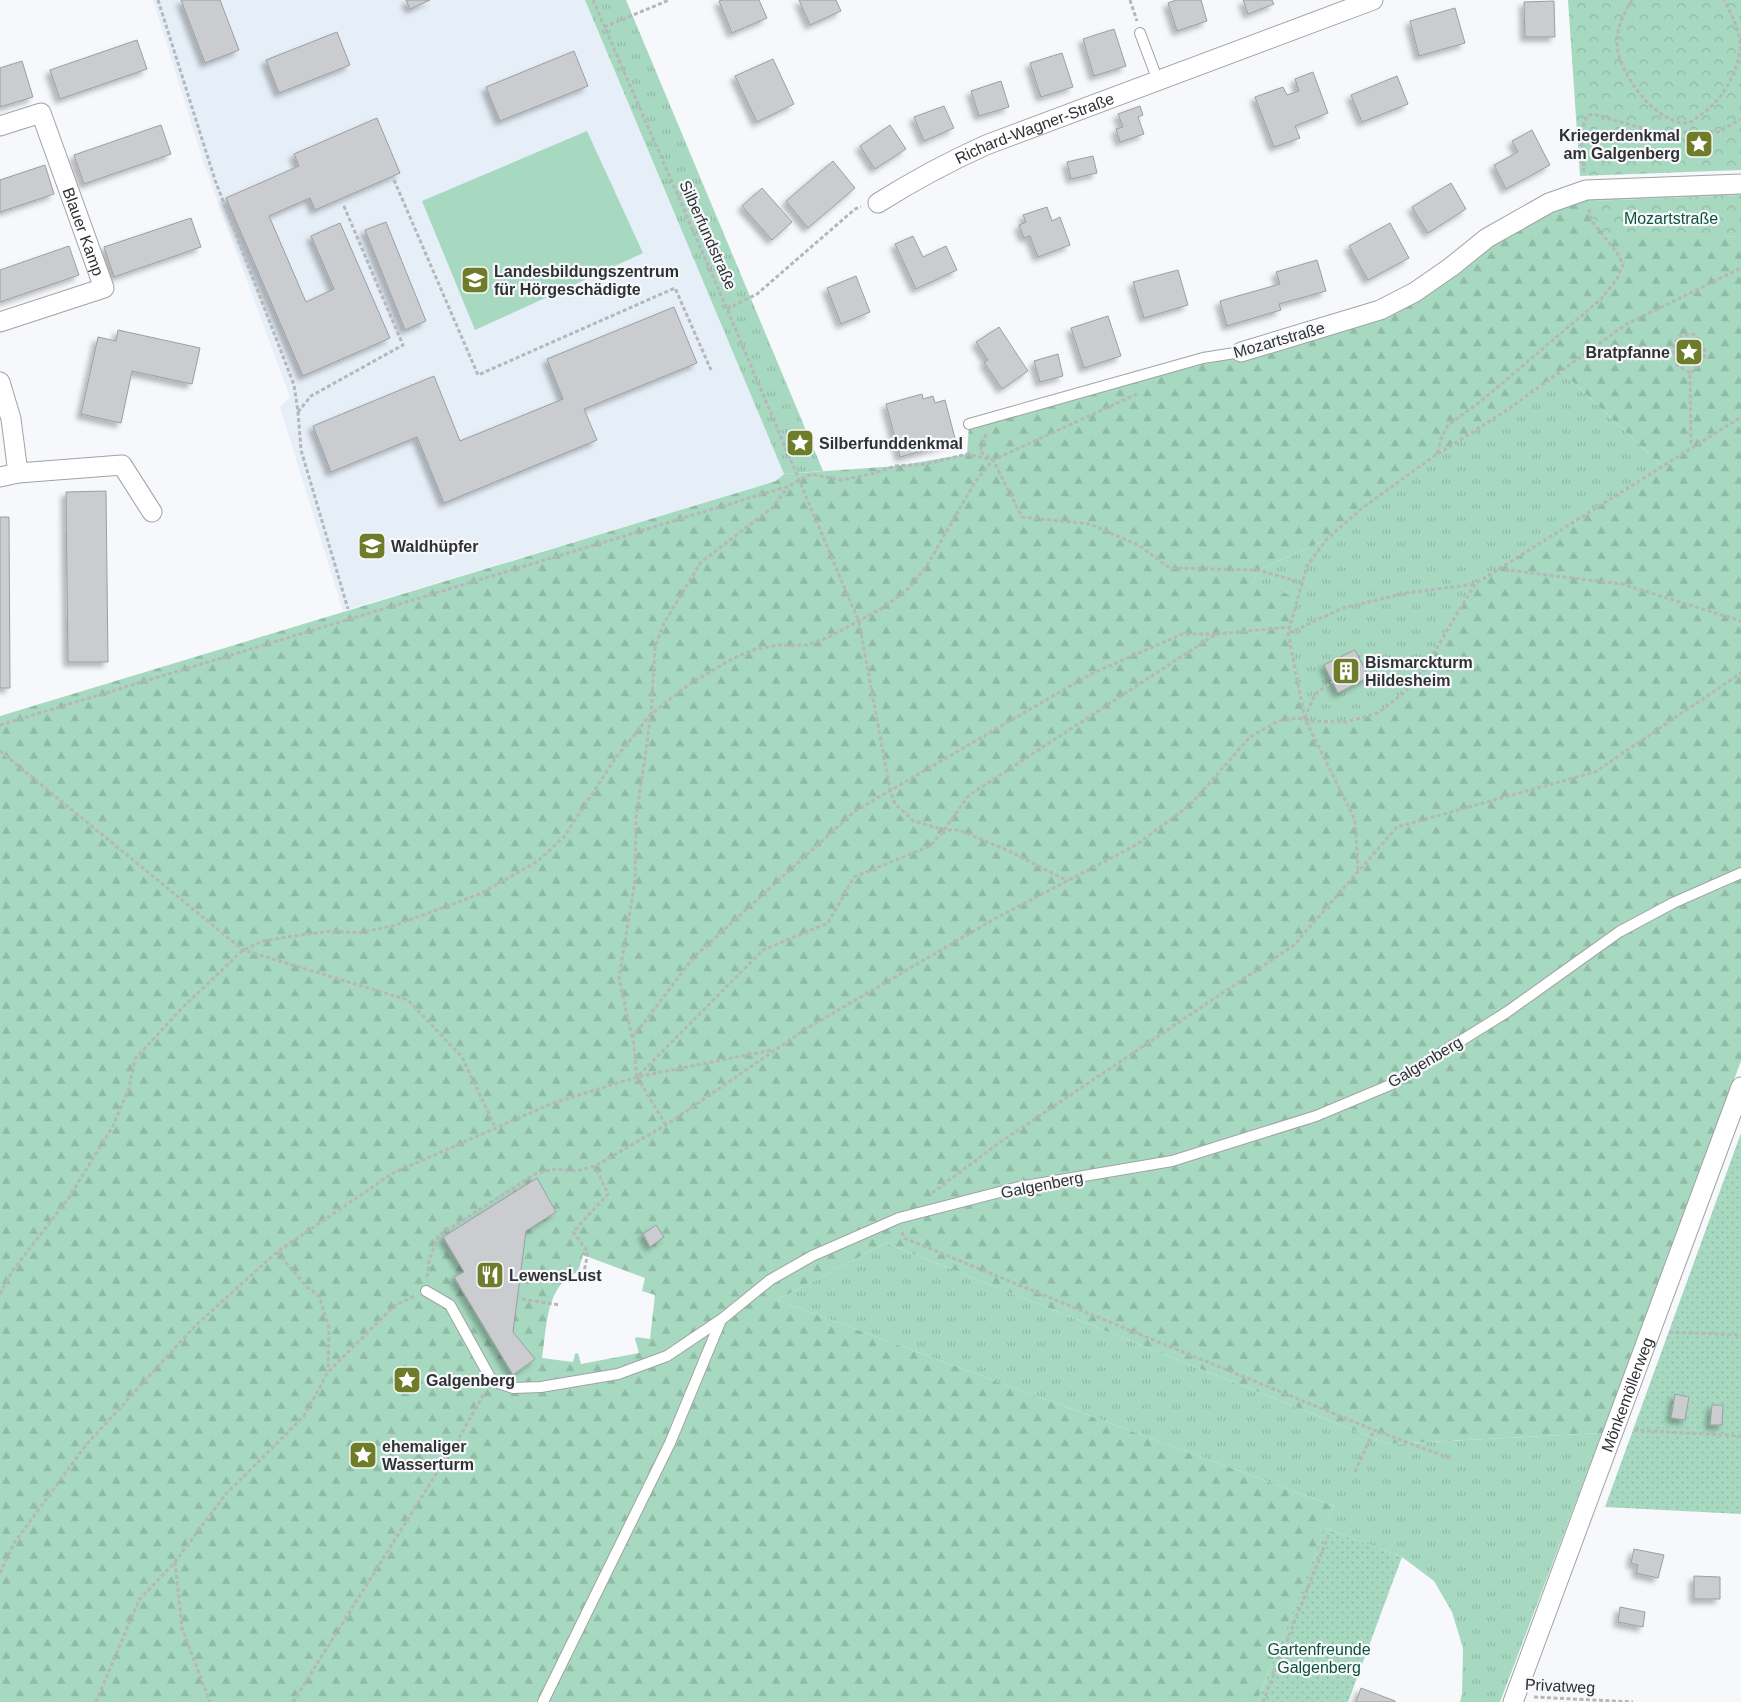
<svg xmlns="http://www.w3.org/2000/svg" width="1741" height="1702" font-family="Arial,sans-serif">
	<defs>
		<pattern id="grass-tufts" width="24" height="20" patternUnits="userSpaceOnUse" patternTransform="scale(1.25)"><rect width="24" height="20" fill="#a7d9c0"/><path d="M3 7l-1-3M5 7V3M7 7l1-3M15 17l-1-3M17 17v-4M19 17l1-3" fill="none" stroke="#90bba5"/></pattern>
		<pattern id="forest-firs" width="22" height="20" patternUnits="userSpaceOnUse" patternTransform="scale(1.25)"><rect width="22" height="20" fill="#a7d9c0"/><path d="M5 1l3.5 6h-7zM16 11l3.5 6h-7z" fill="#90bba5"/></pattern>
		<pattern id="park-crowns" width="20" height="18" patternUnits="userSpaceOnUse" patternTransform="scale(1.25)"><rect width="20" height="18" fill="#a7d9c0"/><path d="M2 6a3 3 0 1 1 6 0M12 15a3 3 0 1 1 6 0" fill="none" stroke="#90bba5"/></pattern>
		<pattern id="garden-dots" width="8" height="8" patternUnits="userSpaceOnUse" patternTransform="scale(1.25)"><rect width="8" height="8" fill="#a7d9c0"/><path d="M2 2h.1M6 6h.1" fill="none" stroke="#90bba5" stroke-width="1.8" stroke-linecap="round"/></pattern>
		<filter id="shadow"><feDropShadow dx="-4.5" dy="4.5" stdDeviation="2.5" flood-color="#0004"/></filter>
	</defs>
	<rect width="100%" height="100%" fill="#f6f8fc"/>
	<path fill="#e6eef7" d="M 153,0 L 585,0 L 784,474 L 776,481 L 343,611 L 280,407 L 290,397 L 204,164 Z"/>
	<g fill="url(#grass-tufts)">
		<path d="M 585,0 L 626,0 L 823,471 L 784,474 Z"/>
		<path d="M 1561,371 L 1662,466 L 1475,584 L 1430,659 L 1406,691 L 1378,713 L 1346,722 L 1310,721 L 1305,719 L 1288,633 L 1253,583 L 1258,570 L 1326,540 L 1361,509 L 1437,454 L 1507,410 Z"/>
		<path d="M 886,1243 L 1388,1444 L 1602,1433 L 1500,1702 L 1460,1702 L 1462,1694 L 1463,1648 L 1452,1612 L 1434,1581 L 1402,1557 L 1325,1528 L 1334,1506 L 777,1300 Z"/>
	</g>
	<path fill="url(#forest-firs)" fill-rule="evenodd" d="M 1741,184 L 1741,195 L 1590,201 L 1604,235 L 1656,239 L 1741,236 L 1741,1061 L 1602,1433 L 1388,1444 L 886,1243 L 777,1300 L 1334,1506 L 1257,1702 L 0,1702 L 0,716 L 776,481 L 784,474 L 897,466 L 967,454 L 969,424 L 1380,310 L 1549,203 ZM 1561,371 L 1662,466 L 1475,584 L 1430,659 L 1406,691 L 1378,713 L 1346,722 L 1310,721 L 1305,719 L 1288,633 L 1299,598 L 1253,583 L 1258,570 L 1326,540 L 1362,509 L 1437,454 L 1507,410 ZM 583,1255 L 645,1278 L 642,1291 L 655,1295 L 650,1339 L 636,1337 L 635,1339 L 639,1353 L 581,1364 L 578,1353 L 575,1354 L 573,1362 L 542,1358 C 547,1328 545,1285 578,1272 Z"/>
	<g fill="url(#park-crowns)">
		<path d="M 1568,0 L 1741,0 L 1741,170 L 1580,176 Z"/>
		<path d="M 1741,195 L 1741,236 L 1656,240 L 1604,235 L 1593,219 L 1590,201 Z"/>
	</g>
	<g fill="url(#garden-dots)">
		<path d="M 1741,1133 L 1741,1514 L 1605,1507 Z"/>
		<path d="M 1325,1528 L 1402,1557 L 1348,1702 L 1257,1702 Z"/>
	</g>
	<path fill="#a7d9c0" d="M 587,131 L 643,253 L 475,330 L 422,201 Z"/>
	<g fill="#cacccf" stroke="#9c9fa2" filter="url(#shadow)">
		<path d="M 181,0 L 220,0 L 239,50 L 205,63 Z"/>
		<path d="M 406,0 L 430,0 L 410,9 Z"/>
		<path d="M 722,0 L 759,0 L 767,18 L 732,33 L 719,1 Z"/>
		<path d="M 799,0 L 836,0 L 841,11 L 810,25 Z"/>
		<path d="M 1176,0 L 1201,0 L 1207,21 L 1177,31 L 1168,3 Z"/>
		<path d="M 1243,0 L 1272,0 L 1274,4 L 1248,14 Z"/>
		<path d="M 1554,1 L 1555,37 L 1525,37 L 1524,2 Z"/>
		<path d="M 1455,8 L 1465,43 L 1419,56 L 1410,21 Z"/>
		<path d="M 1114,29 L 1126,66 L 1094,76 L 1083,39 Z"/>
		<path d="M 337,32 L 350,65 L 279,93 L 266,60 Z"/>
		<path d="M 137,40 L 147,69 L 60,99 L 50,70 Z"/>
		<path d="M 574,51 L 588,86 L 500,121 L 486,87 Z"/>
		<path d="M 1062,53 L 1073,87 L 1041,97 L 1030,63 Z"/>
		<path d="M 773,59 L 794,104 L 757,122 L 735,76 Z"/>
		<path d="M 22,61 L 33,97 L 0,107 L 0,68 Z"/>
		<path d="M 1313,72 L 1328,113 L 1295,126 L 1300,138 L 1274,147 L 1255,97 L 1283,87 L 1287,95 L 1299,91 L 1295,79 Z"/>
		<path d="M 1397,76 L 1408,104 L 1362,122 L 1351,95 Z"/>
		<path d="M 1001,81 L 1009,107 L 979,116 L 971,91 Z"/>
		<path d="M 944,106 L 954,128 L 924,141 L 914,117 Z"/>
		<path d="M 1140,106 L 1143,115 L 1138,117 L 1144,134 L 1120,142 L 1116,129 L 1123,127 L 1118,114 Z"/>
		<path d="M 377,118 L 400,173 L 315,210 L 310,198 L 269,216 L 306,302 L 334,289 L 311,236 L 340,223 L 390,338 L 303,376 L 226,198 L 299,166 L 294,154 Z"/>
		<path d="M 161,125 L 171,154 L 84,184 L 74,155 Z"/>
		<path d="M 890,125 L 906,149 L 875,169 L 860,146 Z"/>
		<path d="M 1532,130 L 1550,165 L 1506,189 L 1494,165 L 1518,152 L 1512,141 Z"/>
		<path d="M 1093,156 L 1097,173 L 1071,179 L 1067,162 Z"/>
		<path d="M 833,161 L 855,188 L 808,228 L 786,201 Z"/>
		<path d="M 45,165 L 54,194 L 0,212 L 0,180 Z"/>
		<path d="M 1451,183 L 1466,209 L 1428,233 L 1412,207 Z"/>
		<path d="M 762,188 L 792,222 L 772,240 L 742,206 Z"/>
		<path d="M 1047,207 L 1052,221 L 1060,217 L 1070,245 L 1038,257 L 1030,236 L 1024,238 L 1019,225 L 1026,222 L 1023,215 Z"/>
		<path d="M 191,218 L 201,247 L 114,277 L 104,247 Z"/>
		<path d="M 386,222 L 426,321 L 405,330 L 365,230 Z"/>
		<path d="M 1390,223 L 1409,258 L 1368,280 L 1349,246 Z"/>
		<path d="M 913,236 L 923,257 L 946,246 L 957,270 L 916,289 L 895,244 Z"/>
		<path d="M 69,246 L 79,275 L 0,302 L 0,270 Z"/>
		<path d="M 1317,260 L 1326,291 L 1279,304 L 1281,310 L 1227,326 L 1220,301 L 1280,284 L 1276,272 Z"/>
		<path d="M 1178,270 L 1188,305 L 1144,318 L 1133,282 Z"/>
		<path d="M 856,276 L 870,312 L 841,324 L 827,288 Z"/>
		<path d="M 674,307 L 697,363 L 584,409 L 597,440 L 444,503 L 417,437 L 331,472 L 313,426 L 434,376 L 460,441 L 563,399 L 547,359 Z"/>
		<path d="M 1108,316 L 1121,356 L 1084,368 L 1071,328 Z"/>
		<path d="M 999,327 L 1028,371 L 1002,389 L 984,362 L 988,360 L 976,342 Z"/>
		<path d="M 118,330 L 200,348 L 192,384 L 132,371 L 121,423 L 81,414 L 98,337 L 116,341 Z"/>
		<path d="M 1058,354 L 1063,376 L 1040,382 L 1034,361 Z"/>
		<path d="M 922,394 L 923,399 L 933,396 L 935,403 L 945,400 L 956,442 L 900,457 L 886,404 Z"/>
		<path d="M 106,491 L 108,662 L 68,662 L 66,492 Z"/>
		<path d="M 0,517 L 9,517 L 10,688 L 0,688 Z"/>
		<path d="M 1355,650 L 1369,677 L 1338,693 L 1324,665 Z"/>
		<path d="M 537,1178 L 556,1212 L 526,1231 L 513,1332 L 535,1359 L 513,1375 L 454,1277 L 464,1272 L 443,1237 Z"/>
		<path d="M 656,1225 L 664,1237 L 650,1247 L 643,1234 Z"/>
		<path d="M 1675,1394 L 1689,1397 L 1685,1420 L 1671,1418 Z"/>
		<path d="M 1712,1405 L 1723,1405 L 1722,1425 L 1710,1425 Z"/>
		<path d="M 1634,1549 L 1664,1555 L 1658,1578 L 1636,1573 L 1638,1565 L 1631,1563 Z"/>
		<path d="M 1694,1576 L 1720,1577 L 1720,1599 L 1694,1599 Z"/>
		<path d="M 1620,1607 L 1645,1612 L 1643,1627 L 1618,1622 Z"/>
		<path d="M 1361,1688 L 1395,1701 L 1395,1702 L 1356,1702 Z"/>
	</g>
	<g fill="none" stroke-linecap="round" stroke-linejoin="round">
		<defs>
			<g id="service">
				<path d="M 1140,33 L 1158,81"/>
				<path d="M 969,424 L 1203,358 L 1241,352"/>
				<path d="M 426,1291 L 450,1305 L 492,1381 L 513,1388 L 541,1387 L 618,1374 L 667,1356 L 722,1319 L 770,1280 L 812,1256 L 899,1218 L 1019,1187 L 1172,1161 L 1316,1116 L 1390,1085 L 1507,1012 L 1619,932 L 1673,903 L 1741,873"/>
				<path d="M 543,1702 L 670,1443 L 721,1320"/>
			</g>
			<g id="minor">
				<path id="s1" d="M 0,126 L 41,113 L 104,288 L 0,322"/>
				<path id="s2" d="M 878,203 C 913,181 948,162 986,145 L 1373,0"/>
				<path d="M 1241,352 L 1380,310 L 1415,292 L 1451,267 L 1487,238 L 1549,203 L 1586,190 L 1741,184"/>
				<path d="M 0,382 L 11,419 L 18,473"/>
				<path d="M 0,477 L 18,473 L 122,465 L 152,512"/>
				<path id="s3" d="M 1513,1702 L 1741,1087"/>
			</g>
		</defs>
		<use href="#service" stroke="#a0a2a5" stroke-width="12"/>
		<use href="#minor" stroke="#a0a2a5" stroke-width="21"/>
		<g stroke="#b6b7ba" stroke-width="3" stroke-dasharray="4 2.5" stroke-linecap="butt">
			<path d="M 158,0 L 215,180 L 294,385 L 298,412 L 301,450 L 348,609"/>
			<path d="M 593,0 L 727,309 L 859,622 L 890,790 L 895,804 L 914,821 L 944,830 L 959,830 L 1009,851 L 1068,881"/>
			<path d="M 1130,0 L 1137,21"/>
			<path d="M 1632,0 C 1624,13 1617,27 1617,42 C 1616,71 1656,124 1686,123 C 1691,123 1695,119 1699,116 C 1721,102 1736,76 1740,50 C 1741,33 1732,15 1724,0"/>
			<path d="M 604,27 L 669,0"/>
			<path d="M 1584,172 C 1582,154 1579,133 1587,116 L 1593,114 L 1656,132 L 1718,132 L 1741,119"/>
			<path d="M 394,180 L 478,375 L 675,288 L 711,370"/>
			<path d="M 727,309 L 757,294 L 855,209 L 861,207"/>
			<path d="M 1690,373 L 1677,365 L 1673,349 L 1679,336 L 1693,334 C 1710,349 1708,360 1690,373 L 1691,446"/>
			<path d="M 298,412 L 311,396 L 403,345 L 343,204"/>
			<path d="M 986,434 L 980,452 L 993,460 L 1022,517 L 1090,524 L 1138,545 L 1170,568 L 1258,570 L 1303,583"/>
			<path d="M 1438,454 L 1507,410 L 1625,325 L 1741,268"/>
			<path d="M 789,458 L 798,445"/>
			<path d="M 1498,569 L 1622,584 L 1741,621"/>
			<path d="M 1289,633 L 1343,608 L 1406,593 L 1475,584"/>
			<path d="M 1216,634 L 1182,634 L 1089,675 L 855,811 L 694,957 L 633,1037 L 637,1077 L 763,950 L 828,923 L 854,877 L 930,846 L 944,830 L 968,796 L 1216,634 L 1290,627"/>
			<path d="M 1305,718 L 1315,694 L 1332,682"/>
			<path d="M 0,725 L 789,486 L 811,474 L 841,480 L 871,474 L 896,466 L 925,464 L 968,454 L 993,460"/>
			<path d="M 0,751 L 243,950 L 408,1000 L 462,1057 L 496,1129"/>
			<path d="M 1358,870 L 1355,820 L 1305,719 L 1288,633 L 1307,566 L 1326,540 L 1361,509 L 1437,454 L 1441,439 L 1448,425 L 1480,402 L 1600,300 L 1617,279 L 1623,264 L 1617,253 L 1591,220 L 1589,208"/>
			<path d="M 632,1037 L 619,978 L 635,880 L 636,819 L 651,714 L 655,647 L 664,623 L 701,562 L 772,508 L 788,487"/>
			<path d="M 637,1077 L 666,1125"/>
			<path d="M 932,1193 L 999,1143 L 1294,945 L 1397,827 L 1595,772 L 1741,673"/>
			<path d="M 902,1232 L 904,1238 L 1374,1430 L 1452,1459"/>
			<path d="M 277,1252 L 307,1287 L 319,1296 L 329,1328 L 328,1371"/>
			<path d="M 427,1277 L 429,1261 L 438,1236 L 535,1174 L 555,1169 L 577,1171 L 595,1166 L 666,1125 L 804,1030 L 996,918 L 1136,845 L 1190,805 L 1250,737 L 1278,721 L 1298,718 L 1310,721 L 1346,722 L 1378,713 L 1406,691 L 1430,659 L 1475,584 L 1741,417"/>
			<path d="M 582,1282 L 588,1252 L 573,1232 L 608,1194 L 595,1166"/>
			<path d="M 0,1294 L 13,1270 L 68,1199 L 113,1126 L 129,1088 L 135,1059 L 183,1007 L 243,950 L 263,941 L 287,937 L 330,931 L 359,933 L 396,925 L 480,894 L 538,861 L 564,837 L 615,759 L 651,714 L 691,683 L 732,659 L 756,649 L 779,645 L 807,645 L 829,637 L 884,607 L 908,589 L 926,567 L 975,482 L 993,460 L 1137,394"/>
			<path d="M 522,1299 L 560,1305"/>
			<path d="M 1669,1332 L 1741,1335"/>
			<path d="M 1634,1430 L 1741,1436"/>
			<path d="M 1355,1472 L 1374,1430"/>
			<path d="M 175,1562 L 182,1628 L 210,1702"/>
			<path d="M 0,1573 L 14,1543 L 86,1445 L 195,1326 L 277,1252 L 393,1173 L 553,1103 L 637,1077 L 772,1050"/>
			<path d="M 1534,1697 L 1633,1702"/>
			<path d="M 96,1702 L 139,1600 L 175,1562 L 225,1495 L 304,1416 L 328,1372 L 394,1306 L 414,1296"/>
			<path d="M 293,1702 L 460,1436 L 485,1392"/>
			<path d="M 1263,1702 L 1329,1534"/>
		</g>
		<use href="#service" stroke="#fff" stroke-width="10"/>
		<use href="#minor" stroke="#fff" stroke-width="19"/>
	</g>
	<defs>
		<symbol id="sight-square" viewBox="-11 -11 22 22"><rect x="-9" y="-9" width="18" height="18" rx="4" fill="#6f7d2a" stroke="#f6f8fc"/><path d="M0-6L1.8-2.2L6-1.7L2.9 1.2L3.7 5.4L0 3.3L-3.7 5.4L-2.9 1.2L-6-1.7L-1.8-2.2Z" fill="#fff"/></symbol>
		<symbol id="school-square" viewBox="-11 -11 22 22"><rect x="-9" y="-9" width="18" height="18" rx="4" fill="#6f7d2a" stroke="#f6f8fc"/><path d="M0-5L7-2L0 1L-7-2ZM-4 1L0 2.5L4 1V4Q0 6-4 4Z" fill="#fff"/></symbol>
		<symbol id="building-square" viewBox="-11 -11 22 22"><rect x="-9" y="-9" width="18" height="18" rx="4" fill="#6f7d2a" stroke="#f6f8fc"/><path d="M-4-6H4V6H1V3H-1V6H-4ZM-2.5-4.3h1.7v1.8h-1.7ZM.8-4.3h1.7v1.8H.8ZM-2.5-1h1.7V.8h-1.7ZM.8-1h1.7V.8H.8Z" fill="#fff"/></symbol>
		<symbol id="restaurant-square" viewBox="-11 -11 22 22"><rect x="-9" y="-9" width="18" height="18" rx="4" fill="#6f7d2a" stroke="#f6f8fc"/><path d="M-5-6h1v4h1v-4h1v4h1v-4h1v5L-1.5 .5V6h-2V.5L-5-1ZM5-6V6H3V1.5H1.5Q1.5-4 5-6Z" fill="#fff"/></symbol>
	</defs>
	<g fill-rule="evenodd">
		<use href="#sight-square" x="1683" y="128" width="32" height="32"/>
		<use href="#school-square" x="459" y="264" width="32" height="32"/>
		<use href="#sight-square" x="1673" y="336" width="32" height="32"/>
		<use href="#sight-square" x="784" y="427" width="32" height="32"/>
		<use href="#school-square" x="356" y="530" width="32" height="32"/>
		<use href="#building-square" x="1330" y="655" width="32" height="32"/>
		<use href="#restaurant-square" x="474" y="1259" width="32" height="32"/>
		<use href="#sight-square" x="391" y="1364" width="32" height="32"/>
		<use href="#sight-square" x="347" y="1439" width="32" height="32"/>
	</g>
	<g text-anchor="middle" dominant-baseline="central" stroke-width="4.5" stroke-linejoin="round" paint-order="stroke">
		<g font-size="16" fill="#303132" stroke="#f6f8fc">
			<text stroke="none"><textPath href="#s2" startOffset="174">Richard-Wagner-Straße</textPath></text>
			<text stroke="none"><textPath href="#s1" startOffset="169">Blauer Kamp</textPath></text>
			<text transform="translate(708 235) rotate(66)">Silberfundstraße</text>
			<text transform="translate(1279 340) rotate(-16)">Mozartstraße</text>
			<text transform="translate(1425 1062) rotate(-31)">Galgenberg</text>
			<text transform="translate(1042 1185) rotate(-11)">Galgenberg</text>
			<text stroke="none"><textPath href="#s3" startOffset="328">Mönkemöllerweg</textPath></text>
			<text transform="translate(1560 1686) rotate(3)">Privatweg</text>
		</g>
		<g font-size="16" font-weight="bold" fill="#303132" stroke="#f6f8fc" text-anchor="start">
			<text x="1680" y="135" text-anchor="end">Kriegerdenkmal<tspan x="1680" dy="18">am Galgenberg</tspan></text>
			<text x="494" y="271">Landesbildungszentrum<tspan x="494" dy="18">für Hörgeschädigte</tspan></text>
			<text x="1670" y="352" text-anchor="end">Bratpfanne</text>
			<text x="819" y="443">Silberfunddenkmal</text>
			<text x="391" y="546">Waldhüpfer</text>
			<text x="1365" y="662">Bismarckturm<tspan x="1365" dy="18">Hildesheim</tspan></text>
			<text x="509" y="1275">LewensLust</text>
			<text x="426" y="1380">Galgenberg</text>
			<text x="382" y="1446">ehemaliger<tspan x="382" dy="18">Wasserturm</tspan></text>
		</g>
		<g font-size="16" fill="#0c5339" stroke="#f6f8fc">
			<text x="1671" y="218">Mozartstraße</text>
			<text x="1319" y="1649">Gartenfreunde<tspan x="1319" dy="18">Galgenberg</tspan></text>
		</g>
	</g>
</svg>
